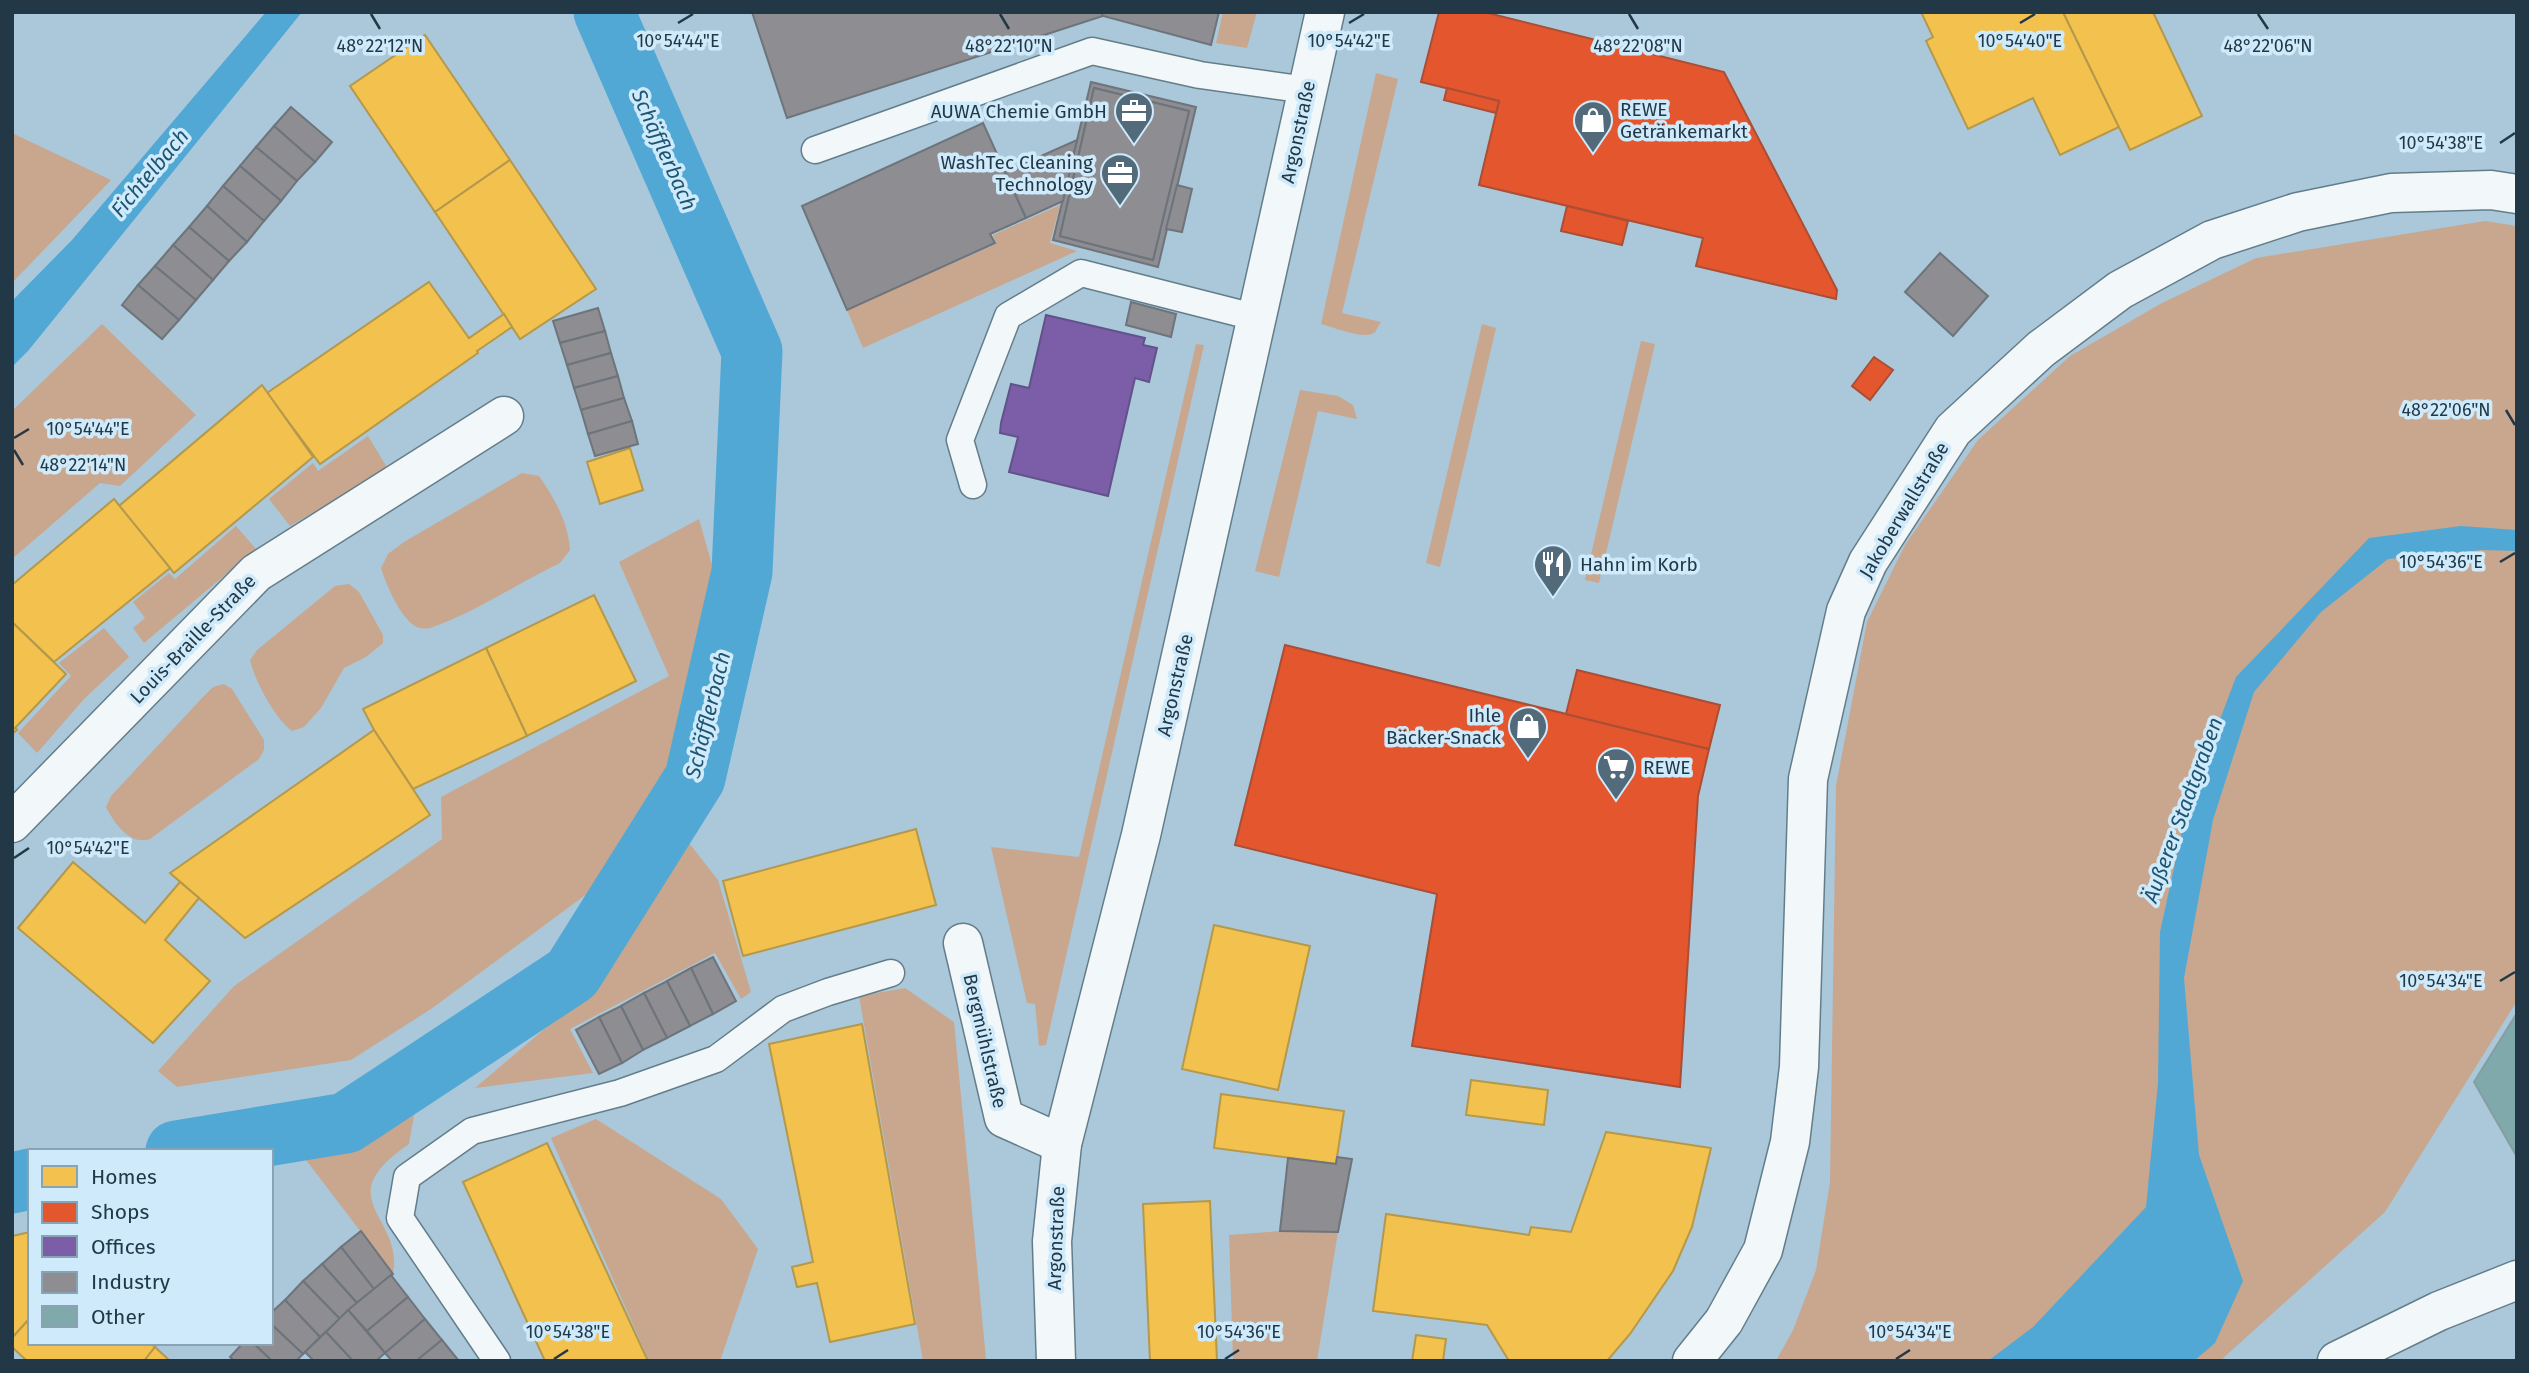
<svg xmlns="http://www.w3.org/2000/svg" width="2529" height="1373" font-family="'Fira Sans',sans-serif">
	<rect width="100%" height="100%" fill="#aac8da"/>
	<g fill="#c8a78e">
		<path d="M 1223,12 L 1257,12 L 1247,48 L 1216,43 Z"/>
		<path d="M 1376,73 L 1398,79 L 1342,313 L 1381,322 C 1380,323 1376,331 1375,332 C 1366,341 1333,327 1321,324 Z"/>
		<path d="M 12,133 L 111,180 L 12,283 Z"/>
		<path d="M 1060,205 L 1050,243 L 1077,251 L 863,348 L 847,310 L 996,244 L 993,235 Z"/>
		<path d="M 2485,221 L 2517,226 L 2517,1001 L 2385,1212 L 2220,1361 L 1776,1361 L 1793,1330 L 1816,1270 L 1830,1182 L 1836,786 L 1867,622 L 1905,545 L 1978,440 L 2070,356 L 2162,303 L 2256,258 Z"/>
		<path d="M 102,324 L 196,415 L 120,486 L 100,483 L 12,559 L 12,411 Z"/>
		<path d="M 1482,324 L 1496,328 L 1440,567 L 1426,563 Z"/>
		<path d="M 1641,341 L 1655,344 L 1599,583 L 1585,580 Z"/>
		<path d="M 1196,344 L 1204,345 L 1046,1045 L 1039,1046 L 1035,1004 L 1027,1003 L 991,847 L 1079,857 Z"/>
		<path d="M 1300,390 L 1338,396 L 1353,405 L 1357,419 L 1318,411 L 1279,577 L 1255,571 Z"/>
		<path d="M 368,436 L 388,469 L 290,526 L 269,499 L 313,463 L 318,471 Z"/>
		<path d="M 522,473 L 539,476 C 555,499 568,522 570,550 L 560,563 C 518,583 476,612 433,627 C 429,629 422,629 417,627 C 401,620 386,584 381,568 L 388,554 L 404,542 Z"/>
		<path d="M 699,519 L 716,579 L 683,766 L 607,879 L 431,1009 L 351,1060 L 177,1087 L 158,1071 L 234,986 L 442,839 L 441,797 L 669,676 L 619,562 Z"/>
		<path d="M 236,526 L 256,549 L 144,643 L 133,628 L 145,618 L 133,602 L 169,573 L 175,579 Z"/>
		<path d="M 349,584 L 359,592 L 383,635 L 383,643 L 366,657 L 344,668 L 321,708 L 304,727 L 292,731 C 274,717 255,681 250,660 L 257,650 L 335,586 Z"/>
		<path d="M 104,628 L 129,657 L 84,699 L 37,753 L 18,733 L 71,676 L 59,663 Z"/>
		<path d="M 224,684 L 232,689 L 264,740 L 264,750 L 259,759 L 150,839 C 130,846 114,823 106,807 L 111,796 L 202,698 L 213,687 Z"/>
		<path d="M 689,843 L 718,880 L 751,992 L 741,999 L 715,953 L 570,1029 L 593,1073 L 475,1088 L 575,1003 Z"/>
		<path d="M 905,988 L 954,1022 L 986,1359 L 983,1361 L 923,1361 L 859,996 Z"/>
		<path d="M 415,1109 L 409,1144 C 327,1200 404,1215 393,1274 L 300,1152 L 346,1143 Z"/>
		<path d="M 596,1119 L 721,1199 L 758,1249 L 720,1361 L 649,1361 L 551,1138 Z"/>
		<path d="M 1280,1231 L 1338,1232 L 1317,1361 L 1233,1361 L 1229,1235 Z"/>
	</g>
	<g fill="#52a8d4">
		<path d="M 266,12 L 302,12 L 28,351 L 12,367 L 12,301 L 72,240 Z"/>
		<path d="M 2461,526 L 2517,530 L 2517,551 L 2482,550 L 2388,559 L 2321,612 L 2254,692 L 2213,820 L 2184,978 L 2199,1155 L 2243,1281 L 2215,1343 L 2194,1361 L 1988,1361 L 2033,1327 L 2146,1207 L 2158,1083 L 2160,932 L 2188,804 L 2236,677 L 2369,538 Z"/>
	</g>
	<g fill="#f2c14e" stroke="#b4984c" stroke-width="2">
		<path d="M 1921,12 L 2063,12 L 2119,127 L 2060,155 L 2033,98 L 1968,129 L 1926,41 L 1933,37 Z"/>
		<path d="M 2063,12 L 2153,12 L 2202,116 L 2130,150 Z"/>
		<path d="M 425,35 L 510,160 L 435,212 L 350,86 Z"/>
		<path d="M 510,160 L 596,289 L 520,339 L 435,212 Z"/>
		<path d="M 429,282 L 469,338 L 504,314 L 512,327 L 477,351 L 478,353 L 320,464 L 267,393 Z"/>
		<path d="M 262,385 L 313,457 L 174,573 L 119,506 Z"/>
		<path d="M 630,448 L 643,490 L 600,504 L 587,462 Z"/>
		<path d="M 114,499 L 170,568 L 54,662 L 12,622 L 12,585 Z"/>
		<path d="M 594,595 L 636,681 L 527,736 L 486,648 Z"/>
		<path d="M 12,622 L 66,674 L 15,728 L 17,730 L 12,734 Z"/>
		<path d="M 486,648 L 527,736 L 413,789 L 374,730 L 363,709 Z"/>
		<path d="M 374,730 L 430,815 L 245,938 L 170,873 Z"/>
		<path d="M 916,829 L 936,905 L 743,956 L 723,881 Z"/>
		<path d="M 73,862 L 145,923 L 180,882 L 199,898 L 165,940 L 210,981 L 153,1043 L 18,928 Z"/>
		<path d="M 1214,925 L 1310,946 L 1278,1090 L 1182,1069 Z"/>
		<path d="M 862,1024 L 915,1324 L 830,1342 L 817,1283 L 797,1287 L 792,1267 L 813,1262 L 769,1044 Z"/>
		<path d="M 1471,1080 L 1548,1090 L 1544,1125 L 1466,1115 Z"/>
		<path d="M 1221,1094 L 1344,1111 L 1336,1164 L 1214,1148 Z"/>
		<path d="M 1606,1132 L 1711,1148 L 1692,1227 L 1673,1271 L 1630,1334 L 1607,1361 L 1509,1361 L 1487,1325 L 1373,1311 L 1386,1214 L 1529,1235 L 1531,1227 L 1571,1232 Z"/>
		<path d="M 547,1143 L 648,1361 L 545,1361 L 463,1182 Z"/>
		<path d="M 1210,1201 L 1217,1361 L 1150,1361 L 1143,1204 Z"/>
		<path d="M 30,1232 L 30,1318 L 12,1338 L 12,1236 Z"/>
		<path d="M 30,1318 L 30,1343 L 150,1343 L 155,1347 L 144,1361 L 27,1361 L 12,1347 L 12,1338 Z"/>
		<path d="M 1416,1335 L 1446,1339 L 1443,1361 L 1412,1361 Z"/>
		<path d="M 155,1347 L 170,1361 L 144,1361 Z"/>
	</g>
	<g fill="#e4572e" stroke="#aa4e35" stroke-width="2">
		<path d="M 1439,12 L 1484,12 L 1724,72 L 1837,290 L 1836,299 L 1696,266 L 1703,238 L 1479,185 L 1499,101 L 1421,82 Z"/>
		<path d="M 1447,88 L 1499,101 L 1496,113 L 1444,100 Z"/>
		<path d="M 1567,206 L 1628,221 L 1622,245 L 1561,231 Z"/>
		<path d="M 1874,357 L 1893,370 L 1870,400 L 1852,386 Z"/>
		<path d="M 1285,645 L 1709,749 L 1698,796 L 1680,1087 L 1412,1046 L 1437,894 L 1235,845 Z"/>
		<path d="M 1577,670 L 1720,705 L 1709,749 L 1566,714 Z"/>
	</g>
	<path fill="#7b5ea7" stroke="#60538a" stroke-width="2" d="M 1046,315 L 1145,338 L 1143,345 L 1157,348 L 1149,382 L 1135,378 L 1108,496 L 1009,472 L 1018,437 L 1000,433 L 1001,423 L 1011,384 L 1029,388 Z"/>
	<g fill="#8d8d92" stroke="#6d747b" stroke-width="2" fill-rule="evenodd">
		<path d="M 752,12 L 1101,12 L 1103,16 L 787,118 Z"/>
		<path d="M 1101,12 L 1219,12 L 1211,45 L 1103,16 Z"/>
		<path d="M 1091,82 L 1196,107 L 1158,267 L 1053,240 ZM 1094,88 L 1189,111 L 1153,260 L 1060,236 Z"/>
		<path d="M 1094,88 L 1189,111 L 1153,260 L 1060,236 Z"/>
		<path d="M 291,107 L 332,142 L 315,162 L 274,126 Z"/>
		<path d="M 983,123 L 1026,218 L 990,234 L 995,243 L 847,310 L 802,206 Z"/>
		<path d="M 274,126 L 315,162 L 297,181 L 256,147 Z"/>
		<path d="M 1077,140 L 1063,201 L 1026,218 L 1005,172 Z"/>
		<path d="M 256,147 L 297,181 L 281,201 L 240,166 Z"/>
		<path d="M 240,166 L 281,201 L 264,221 L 223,186 Z"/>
		<path d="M 1177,185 L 1192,189 L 1182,232 L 1166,229 Z"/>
		<path d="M 223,186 L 264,221 L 247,242 L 207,206 Z"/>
		<path d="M 207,206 L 247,242 L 229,261 L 189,227 Z"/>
		<path d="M 189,227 L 229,261 L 213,280 L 173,245 Z"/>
		<path d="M 173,245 L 213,280 L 196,300 L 155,266 Z"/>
		<path d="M 1940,253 L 1988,296 L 1953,336 L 1905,292 Z"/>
		<path d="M 155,266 L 196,300 L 179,320 L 138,285 Z"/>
		<path d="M 138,285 L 179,320 L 162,339 L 122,305 Z"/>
		<path d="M 1131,302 L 1176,314 L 1171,337 L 1126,325 Z"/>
		<path d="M 598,308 L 605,331 L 560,343 L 553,321 Z"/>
		<path d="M 605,331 L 611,353 L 567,365 L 560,343 Z"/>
		<path d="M 611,353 L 618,376 L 574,388 L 567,365 Z"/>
		<path d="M 618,376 L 624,398 L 581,410 L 574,388 Z"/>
		<path d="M 624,398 L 632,421 L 588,434 L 581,410 Z"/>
		<path d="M 632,421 L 638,444 L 595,456 L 588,434 Z"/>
		<path d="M 713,957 L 736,1001 L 713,1014 L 691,968 Z"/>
		<path d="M 691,968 L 713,1014 L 690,1026 L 667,981 Z"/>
		<path d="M 667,981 L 690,1026 L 667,1038 L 644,993 Z"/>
		<path d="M 644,993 L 667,1038 L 643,1050 L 621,1006 Z"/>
		<path d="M 621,1006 L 643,1050 L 622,1063 L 599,1017 Z"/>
		<path d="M 599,1017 L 622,1063 L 599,1074 L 576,1030 Z"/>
		<path d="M 1337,1157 L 1352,1159 L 1338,1232 L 1280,1231 L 1288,1158 L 1336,1164 Z"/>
		<path d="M 361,1231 L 393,1274 L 374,1289 L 341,1247 Z"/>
		<path d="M 341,1247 L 374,1289 L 357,1303 L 322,1264 Z"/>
		<path d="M 322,1264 L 357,1303 L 340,1319 L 303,1281 Z"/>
		<path d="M 391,1275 L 408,1297 L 367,1331 L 348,1310 Z"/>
		<path d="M 303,1281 L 340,1319 L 320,1337 L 285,1300 Z"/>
		<path d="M 408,1297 L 425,1319 L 385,1353 L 367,1331 Z"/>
		<path d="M 285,1300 L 320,1337 L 303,1354 L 271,1324 L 271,1313 Z"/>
		<path d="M 348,1310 L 385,1353 L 376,1361 L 353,1361 L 326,1332 Z"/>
		<path d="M 425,1319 L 442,1340 L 416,1361 L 392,1361 L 385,1353 Z"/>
		<path d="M 271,1324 L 303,1354 L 296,1361 L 272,1361 L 253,1343 L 271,1343 Z"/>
		<path d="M 326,1332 L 353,1361 L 314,1361 L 305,1352 Z"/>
		<path d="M 442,1340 L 459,1361 L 416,1361 Z"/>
		<path d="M 243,1343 L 253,1343 L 272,1361 L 234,1361 L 230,1357 Z"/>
	</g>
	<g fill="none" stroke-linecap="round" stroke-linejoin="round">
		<g stroke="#52a8d4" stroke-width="61">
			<path d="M 176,1151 L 346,1123 L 572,974 L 695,778 L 742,572 L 752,351 L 604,12"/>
			<path d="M 12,1183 L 30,1179"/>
		</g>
	</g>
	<path fill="#80a9ac" stroke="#849ea3" stroke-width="2" d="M 2517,1013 L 2517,1157 L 2474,1082 Z"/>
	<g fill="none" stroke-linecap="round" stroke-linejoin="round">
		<defs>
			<g id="lane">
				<path d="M 815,150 L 1092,51 L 1200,75 L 1307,90"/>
				<path d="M 973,485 L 960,440 L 1008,316 L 1081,273 L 1258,318"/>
				<path d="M 497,1361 L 400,1218 L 407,1177 L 472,1131 L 620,1093 L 716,1059 L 783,1009 L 828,992 L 891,973"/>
			</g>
			<g id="street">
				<path d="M 12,823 L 256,573 L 504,416"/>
				<path d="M 963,943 L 1004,1118 L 1062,1144"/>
				<path d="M 1056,1361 L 1052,1241 L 1062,1144 L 1141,835 L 1325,12"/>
				<path d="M 2337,1361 L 2439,1311 L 2517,1280"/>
			</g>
			<path id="secondary" d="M 1692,1361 L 1724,1321 L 1763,1250 L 1790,1142 L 1799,1067 L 1808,779 L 1846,611 L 1868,562 L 1953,430 L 2041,349 L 2120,290 L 2212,240 L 2298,212 L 2391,193 L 2491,190 L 2517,194"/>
		</defs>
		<use href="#lane" stroke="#647d8a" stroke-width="29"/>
		<use href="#street" stroke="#647d8a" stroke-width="41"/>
		<use href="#secondary" stroke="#647d8a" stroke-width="41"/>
		<use href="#lane" stroke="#f2f7f9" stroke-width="26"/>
		<use href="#street" stroke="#f2f7f9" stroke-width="38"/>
		<use href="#secondary" stroke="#f2f7f9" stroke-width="38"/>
	</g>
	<path fill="none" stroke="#223846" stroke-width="2.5" d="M 371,14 L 380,29M 1000,14 L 1009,29M 1629,14 L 1638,29M 2258,14 L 2268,29M 678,23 L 693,14M 1349,23 L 1364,14M 2020,23 L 2035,14M 2500,143 L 2515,133M 2506,410 L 2515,425M 14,438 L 29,429M 14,450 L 23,465M 2500,562 L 2515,553M 14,858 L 29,848M 2500,981 L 2515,972M 554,1359 L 568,1350M 1225,1359 L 1239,1350M 1896,1359 L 1910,1350"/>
	<defs>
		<symbol id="office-pin" viewBox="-11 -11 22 30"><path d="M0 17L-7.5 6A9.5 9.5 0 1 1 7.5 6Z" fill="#526a7a" stroke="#cfeafb"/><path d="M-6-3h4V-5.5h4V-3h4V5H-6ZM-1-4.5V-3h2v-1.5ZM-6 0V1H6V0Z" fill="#fff"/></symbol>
		<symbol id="shop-pin" viewBox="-11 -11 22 30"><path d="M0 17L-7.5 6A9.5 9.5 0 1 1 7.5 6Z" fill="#526a7a" stroke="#cfeafb"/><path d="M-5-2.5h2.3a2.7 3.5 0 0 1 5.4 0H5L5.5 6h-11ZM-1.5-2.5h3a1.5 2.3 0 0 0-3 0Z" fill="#fff"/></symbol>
		<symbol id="restaurant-pin" viewBox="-11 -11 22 30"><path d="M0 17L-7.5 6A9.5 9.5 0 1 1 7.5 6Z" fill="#526a7a" stroke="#cfeafb"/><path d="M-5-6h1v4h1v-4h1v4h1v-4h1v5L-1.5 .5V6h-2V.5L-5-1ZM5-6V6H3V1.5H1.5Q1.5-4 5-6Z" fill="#fff"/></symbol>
		<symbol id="supermarket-pin" viewBox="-11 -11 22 30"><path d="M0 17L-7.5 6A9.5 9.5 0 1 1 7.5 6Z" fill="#526a7a" stroke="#cfeafb"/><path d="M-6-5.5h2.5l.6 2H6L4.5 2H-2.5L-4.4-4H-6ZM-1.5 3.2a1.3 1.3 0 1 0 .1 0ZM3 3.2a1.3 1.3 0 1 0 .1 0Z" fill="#fff"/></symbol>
	</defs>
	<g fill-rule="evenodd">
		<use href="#office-pin" x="1112" y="89" width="44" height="60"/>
		<use href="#shop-pin" x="1571" y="98" width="44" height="60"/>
		<use href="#office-pin" x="1098" y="151" width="44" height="60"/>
		<use href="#restaurant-pin" x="1531" y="542" width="44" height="60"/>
		<use href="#shop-pin" x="1506" y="704" width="44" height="60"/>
		<use href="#supermarket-pin" x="1594" y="745" width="44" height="60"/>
	</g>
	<g text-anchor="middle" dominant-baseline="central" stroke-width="7" stroke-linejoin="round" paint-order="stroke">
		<g font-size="19" fill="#223846" stroke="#cfeafb" text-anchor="start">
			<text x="1620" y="109">REWE<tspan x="1620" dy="22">Getränkemarkt</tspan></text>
			<text x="1107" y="111" text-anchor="end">AUWA Chemie GmbH</text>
			<text x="1093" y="162" text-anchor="end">WashTec Cleaning<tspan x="1093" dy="22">Technology</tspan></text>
			<text x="1580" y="564">Hahn im Korb</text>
			<text x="1501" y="715" text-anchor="end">Ihle<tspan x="1501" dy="22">Bäcker-Snack</tspan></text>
			<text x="1643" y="767">REWE</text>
		</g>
		<g font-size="19" fill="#223846" stroke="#cfeafb">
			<text transform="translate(1298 132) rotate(-78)">Argonstraße</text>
			<text transform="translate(1904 510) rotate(-59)">Jakoberwallstraße</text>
			<text transform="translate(193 639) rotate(-46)">Louis-Braille-Straße</text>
			<text transform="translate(1175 685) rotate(-77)">Argonstraße</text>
			<text transform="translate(985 1041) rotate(77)">Bergmühlstraße</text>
			<text transform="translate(1056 1238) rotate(-88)">Argonstraße</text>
		</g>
		<g font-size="21" font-style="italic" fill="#1e5572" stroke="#cfeafb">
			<text transform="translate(664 150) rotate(66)">Schäfflerbach</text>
			<text transform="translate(150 173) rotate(-50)">Fichtelbach</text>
			<text transform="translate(708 715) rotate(-76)">Schäfflerbach</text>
			<text transform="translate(2183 810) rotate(-70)">Äußerer Stadtgraben</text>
		</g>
	</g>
	<g font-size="18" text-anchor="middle" fill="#223846" stroke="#cfeafb" stroke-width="7" stroke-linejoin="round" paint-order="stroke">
		<text x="678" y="47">10°54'44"E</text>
		<text x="1349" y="47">10°54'42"E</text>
		<text x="2020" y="47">10°54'40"E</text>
		<text x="2268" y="52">48°22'06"N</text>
		<text x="380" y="52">48°22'12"N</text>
		<text x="1009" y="52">48°22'10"N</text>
		<text x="1638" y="52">48°22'08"N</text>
		<text x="2441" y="149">10°54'38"E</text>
		<text x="2446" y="416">48°22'06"N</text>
		<text x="88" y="435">10°54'44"E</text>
		<text x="83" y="471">48°22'14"N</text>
		<text x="2441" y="568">10°54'36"E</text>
		<text x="88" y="854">10°54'42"E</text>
		<text x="2441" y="987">10°54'34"E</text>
		<text x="568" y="1338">10°54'38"E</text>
		<text x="1239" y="1338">10°54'36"E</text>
		<text x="1910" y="1338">10°54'34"E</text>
	</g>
	<rect width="2529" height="1373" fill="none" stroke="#223846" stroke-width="28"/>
	<rect x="28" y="1149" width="245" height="196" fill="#cfeafb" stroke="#8aa3b3" stroke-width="2"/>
	<rect x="42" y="1166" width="35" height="21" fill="#f2c14e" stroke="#8aa3b3" stroke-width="2"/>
	<text x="91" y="1184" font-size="21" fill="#223846">Homes</text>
	<rect x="42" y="1202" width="35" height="21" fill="#e4572e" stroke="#8aa3b3" stroke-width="2"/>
	<text x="91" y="1219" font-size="21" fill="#223846">Shops</text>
	<rect x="42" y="1236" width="35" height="21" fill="#7b5ea7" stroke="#8aa3b3" stroke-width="2"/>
	<text x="91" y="1254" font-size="21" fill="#223846">Offices</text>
	<rect x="42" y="1272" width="35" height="21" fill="#8d8d92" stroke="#8aa3b3" stroke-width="2"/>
	<text x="91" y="1289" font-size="21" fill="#223846">Industry</text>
	<rect x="42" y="1306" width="35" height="21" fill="#80a9ac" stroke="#8aa3b3" stroke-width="2"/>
	<text x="91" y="1324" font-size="21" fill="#223846">Other</text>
</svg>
